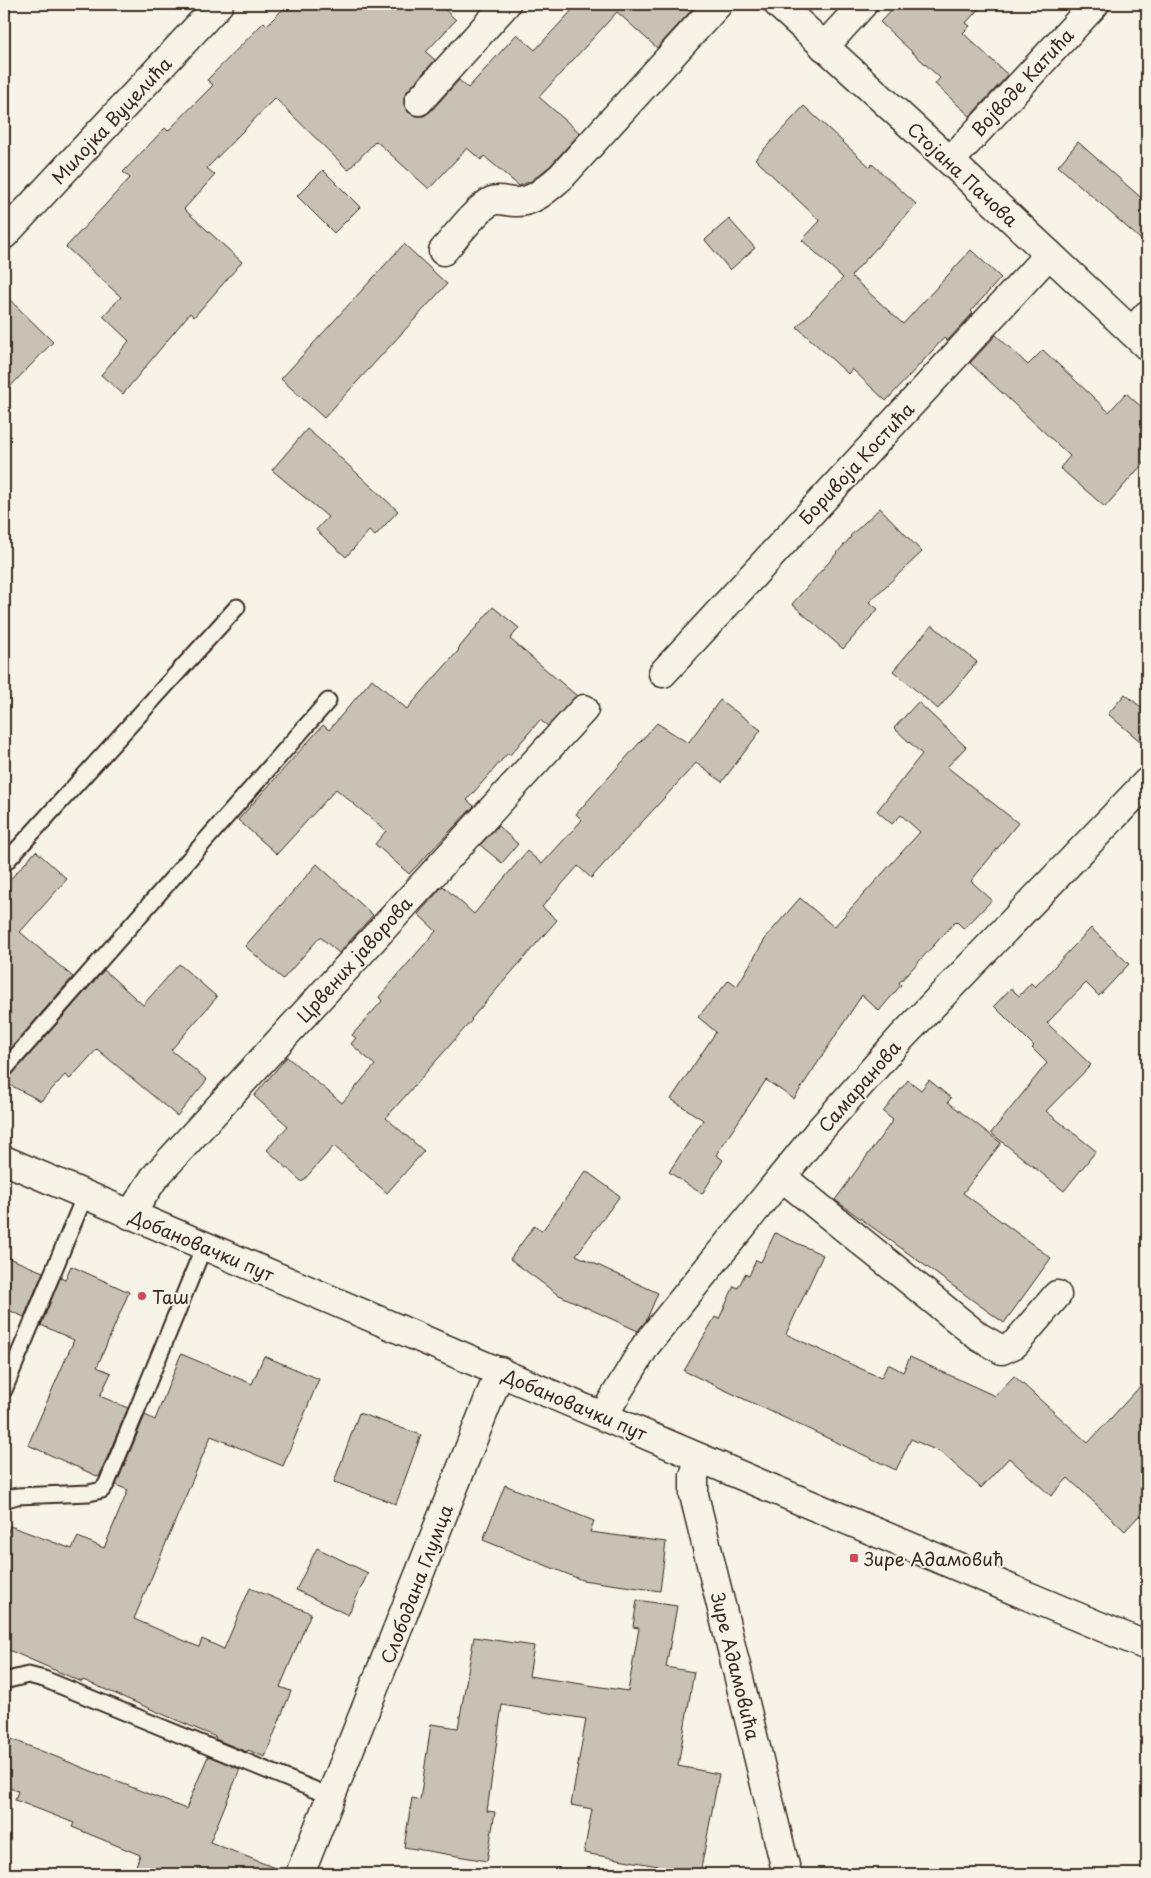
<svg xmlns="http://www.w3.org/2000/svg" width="1151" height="1878" font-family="'Playpen Sans',sans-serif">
	<rect width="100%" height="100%" fill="#f7f3e8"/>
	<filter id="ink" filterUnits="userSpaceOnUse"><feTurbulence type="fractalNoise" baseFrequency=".02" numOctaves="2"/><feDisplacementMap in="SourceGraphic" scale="10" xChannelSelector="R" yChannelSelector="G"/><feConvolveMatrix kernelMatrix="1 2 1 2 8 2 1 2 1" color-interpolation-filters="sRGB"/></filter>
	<g filter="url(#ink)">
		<g fill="#c8c1b6" stroke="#3b2a1e">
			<path d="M 288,4 L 439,4 L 456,20 L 426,52 L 435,60 L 407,91 L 404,97 L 404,105 L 408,112 L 416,116 L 424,116 L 431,111 L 459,80 L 468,88 L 517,34 L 535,50 L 578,4 L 697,4 L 657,48 L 617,12 L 539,97 L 580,133 L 550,166 L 531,181 L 519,186 L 484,156 L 481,160 L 467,148 L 429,189 L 376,141 L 348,170 L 275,98 L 207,168 L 215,175 L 184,209 L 242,262 L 194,317 L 190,313 L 123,394 L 101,375 L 129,341 L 103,316 L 121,297 L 66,247 L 130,178 L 123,172 L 165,128 L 168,131 L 213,85 L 207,80 L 264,22 L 267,25 Z"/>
			<path d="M 897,4 L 983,4 L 966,23 L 970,26 L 963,33 L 1008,75 L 970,116 L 935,84 L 940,78 L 880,22 Z"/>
			<path d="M 804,106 L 870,167 L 872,164 L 916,204 L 851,276 L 903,324 L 971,250 L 1001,278 L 971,311 L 973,313 L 947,341 L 944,338 L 886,401 L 852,369 L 848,374 L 797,327 L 843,278 L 802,240 L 820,221 L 755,159 Z"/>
			<path d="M 1078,142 L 1147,203 L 1147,245 L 1058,166 Z"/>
			<path d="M 323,170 L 360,207 L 334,233 L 297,196 Z"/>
			<path d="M 729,219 L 755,248 L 730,270 L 705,240 Z"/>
			<path d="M 404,244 L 447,284 L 324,418 L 281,379 Z"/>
			<path d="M 4,294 L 53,342 L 4,393 Z"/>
			<path d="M 996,335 L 1028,365 L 1043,350 L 1109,412 L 1126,393 L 1147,412 L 1147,459 L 1105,507 L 1060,468 L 1070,456 L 970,363 Z"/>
			<path d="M 307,429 L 333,451 L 398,511 L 375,536 L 369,531 L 346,557 L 316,530 L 328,517 L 272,470 Z"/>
			<path d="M 880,508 L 922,552 L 869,602 L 878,609 L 843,649 L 792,604 L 851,537 L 850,536 Z"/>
			<path d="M 493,607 L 519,628 L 510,639 L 577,696 L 548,726 L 540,720 L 510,755 L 508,753 L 467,800 L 474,806 L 409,874 L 375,844 L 386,831 L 336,789 L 277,854 L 238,820 L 323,725 L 329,730 L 372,679 L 407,709 L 459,650 L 458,649 Z"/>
			<path d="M 932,625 L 977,662 L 938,709 L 893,671 Z"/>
			<path d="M 1125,694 L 1147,712 L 1147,747 L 1108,714 Z"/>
			<path d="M 720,700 L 761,730 L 722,782 L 696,763 L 591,878 L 578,866 L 542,907 L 557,920 L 471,1019 L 472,1020 L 386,1118 L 424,1151 L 387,1193 L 334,1146 L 302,1182 L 267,1150 L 288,1126 L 254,1096 L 287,1057 L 342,1103 L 375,1065 L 351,1044 L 356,1038 L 352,1035 L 382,1001 L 379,997 L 436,931 L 418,914 L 443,886 L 474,914 L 527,851 L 542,864 L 582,820 L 576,814 L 657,723 L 688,743 Z"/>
			<path d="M 918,702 L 966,747 L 947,767 L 1018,823 L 971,881 L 992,900 L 964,929 L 956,921 L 899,983 L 901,985 L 879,1011 L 862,995 L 794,1099 L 766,1080 L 716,1155 L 723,1160 L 702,1194 L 669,1172 L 703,1120 L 671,1099 L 716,1032 L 698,1017 L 729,980 L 737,986 L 767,936 L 800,898 L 834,927 L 920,832 L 901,815 L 892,824 L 877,811 L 922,754 L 894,728 Z"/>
			<path d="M 498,826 L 518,844 L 502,863 L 480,845 Z"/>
			<path d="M 36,851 L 67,879 L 20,932 L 73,977 L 4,1056 L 4,886 Z"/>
			<path d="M 317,864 L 373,915 L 339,953 L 320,937 L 283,979 L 245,946 Z"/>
			<path d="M 1091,928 L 1129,964 L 1099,996 L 1086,983 L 1047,1023 L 1091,1065 L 1046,1111 L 1096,1151 L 1064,1191 L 991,1133 L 1047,1063 L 1032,1048 L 1034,1046 L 994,1006 L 1011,988 L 1019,996 L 1031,983 L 1035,987 Z"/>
			<path d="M 179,964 L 217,997 L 171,1050 L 207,1080 L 177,1116 L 97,1049 L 70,1079 L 65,1075 L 41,1101 L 4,1082 L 4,1079 L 11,1076 L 104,970 L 143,1005 Z"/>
			<path d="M 908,1080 L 921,1090 L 929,1080 L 951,1098 L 948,1102 L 1001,1143 L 963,1193 L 1051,1258 L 1004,1323 L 835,1200 L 893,1120 L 883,1112 Z"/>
			<path d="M 586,1171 L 620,1196 L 576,1255 L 658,1293 L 646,1321 L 638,1331 L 557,1294 L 510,1259 L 534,1226 L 542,1231 Z"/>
			<path d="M 775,1233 L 823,1255 L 786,1334 L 881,1378 L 888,1364 L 903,1372 L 910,1357 L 995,1396 L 1014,1376 L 1088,1443 L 1147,1379 L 1147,1507 L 1125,1531 L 1068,1478 L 1051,1496 L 1009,1458 L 981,1488 L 942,1453 L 911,1439 L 896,1470 L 684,1371 L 715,1317 L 719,1319 L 734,1286 L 738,1288 L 745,1274 L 749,1276 L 756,1260 L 761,1262 Z"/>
			<path d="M 4,1256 L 43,1272 L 24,1317 L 4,1308 Z"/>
			<path d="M 71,1266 L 129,1292 L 97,1367 L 111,1373 L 100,1396 L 128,1408 L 99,1477 L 28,1445 L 74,1340 L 41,1325 L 60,1278 L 65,1280 Z"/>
			<path d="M 181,1354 L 252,1384 L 264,1356 L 319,1379 L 283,1466 L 211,1436 L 134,1619 L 199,1647 L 202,1639 L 224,1649 L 250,1588 L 311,1613 L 280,1687 L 291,1691 L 265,1757 L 248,1750 L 247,1752 L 215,1739 L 216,1737 L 83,1680 L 82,1682 L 4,1648 L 4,1543 L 10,1526 L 72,1549 L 78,1537 L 104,1548 L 128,1490 L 116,1485 L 145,1415 L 155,1420 Z"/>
			<path d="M 359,1413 L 421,1435 L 396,1504 L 334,1482 Z"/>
			<path d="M 505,1485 L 594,1521 L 590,1532 L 666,1542 L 660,1591 L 582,1580 L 483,1540 Z"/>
			<path d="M 317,1548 L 368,1573 L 348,1615 L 296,1590 Z"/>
			<path d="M 637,1600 L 677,1606 L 666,1667 L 694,1672 L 678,1766 L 719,1774 L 700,1874 L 656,1874 L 658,1866 L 584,1853 L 592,1809 L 571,1805 L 586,1719 L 502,1705 L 487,1811 L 495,1812 L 487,1861 L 404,1847 L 412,1798 L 420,1800 L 431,1724 L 458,1728 L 474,1637 L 534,1646 L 529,1676 L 628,1691 L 639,1628 L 633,1627 Z"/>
			<path d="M 4,1736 L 186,1809 L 208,1756 L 240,1769 L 210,1842 L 285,1872 L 285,1874 L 133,1874 L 140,1855 L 72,1827 L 74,1823 L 15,1800 L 18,1791 L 4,1786 Z"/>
		</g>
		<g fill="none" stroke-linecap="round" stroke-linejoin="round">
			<defs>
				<g id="service">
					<path d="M 4,864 L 237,607"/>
					<path d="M 4,1070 L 328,701"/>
					<path d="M 4,1390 L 85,1195"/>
					<path d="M 4,1500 L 17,1496 L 89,1493 L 102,1490 L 107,1483 L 204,1246"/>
					<path d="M 4,1681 L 28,1675 L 44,1679 L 332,1797"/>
				</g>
				<g id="minor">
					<path d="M 778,4 L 950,161 L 1147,346"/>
					<path d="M 824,47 L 863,4"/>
					<path d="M 419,101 L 506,4"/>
					<path d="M 950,161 L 1095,4"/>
					<path d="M 4,235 L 219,4"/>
					<path d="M 443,251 C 454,239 478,207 492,201 C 500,198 507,202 515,202 C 533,203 548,188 561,177 L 718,4"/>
					<path d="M 1132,332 L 1147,315"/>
					<path d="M 663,673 L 1049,254"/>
					<path d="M 782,1177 L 979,1337 L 1002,1350 L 1015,1344 L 1057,1295"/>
					<path d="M 130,1215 L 154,1178 L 584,709"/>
					<path d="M 603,1416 L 646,1345 L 819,1131 L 901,1038 L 1147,782"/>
					<path d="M 700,1458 L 694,1476 L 694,1495 L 787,1874"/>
					<path d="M 300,1874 L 500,1371"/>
				</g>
				<path id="tertiary" d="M 4,1160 L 761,1484 L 1147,1646"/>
			</defs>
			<use href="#service" stroke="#3b2a1e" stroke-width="19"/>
			<use href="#minor" stroke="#3b2a1e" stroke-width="31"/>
			<use href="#tertiary" stroke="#3b2a1e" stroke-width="31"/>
			<use href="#service" stroke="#f7f3e8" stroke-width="15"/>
			<use href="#minor" stroke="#f7f3e8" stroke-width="28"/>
			<use href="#tertiary" stroke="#f7f3e8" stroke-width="28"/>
		</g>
	</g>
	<g fill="#d1495b" stroke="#f7f3e8" stroke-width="2">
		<circle cx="142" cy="1296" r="5"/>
		<rect x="849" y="1553" width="10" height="10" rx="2.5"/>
	</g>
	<g text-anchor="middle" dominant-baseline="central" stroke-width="4" stroke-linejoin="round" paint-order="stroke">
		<g font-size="18" fill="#3b2a1e" stroke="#f7f3e8">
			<text transform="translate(1022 82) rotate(-47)">Војводе Катића</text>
			<text transform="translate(111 120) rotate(-47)">Милојка Вуцелића</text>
			<text transform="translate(963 174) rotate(43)">Стојана Пачова</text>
			<text transform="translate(856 463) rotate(-47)">Боривоја Костића</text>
			<text transform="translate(354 959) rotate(-48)">Црвених јаворова</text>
			<text transform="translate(859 1086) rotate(-49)">Самаранова</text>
			<text transform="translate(202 1245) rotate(23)">Добановачки пут</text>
			<text transform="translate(575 1404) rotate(23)">Добановачки пут</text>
			<text transform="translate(416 1584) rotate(-69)">Слободана Глумца</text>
			<text transform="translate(736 1666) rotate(76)">Зире Адамовића</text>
		</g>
		<g font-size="18" fill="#3b2a1e" stroke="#f7f3e8" text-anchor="start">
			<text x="152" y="1296">Таш</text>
			<text x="864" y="1558">Зире Адамовић</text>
		</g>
	</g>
	<rect width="1151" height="1878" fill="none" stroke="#f7f3e8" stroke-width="20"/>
	<rect x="10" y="10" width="1131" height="1858" fill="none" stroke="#3b2a1e" stroke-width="2" filter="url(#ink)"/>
</svg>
